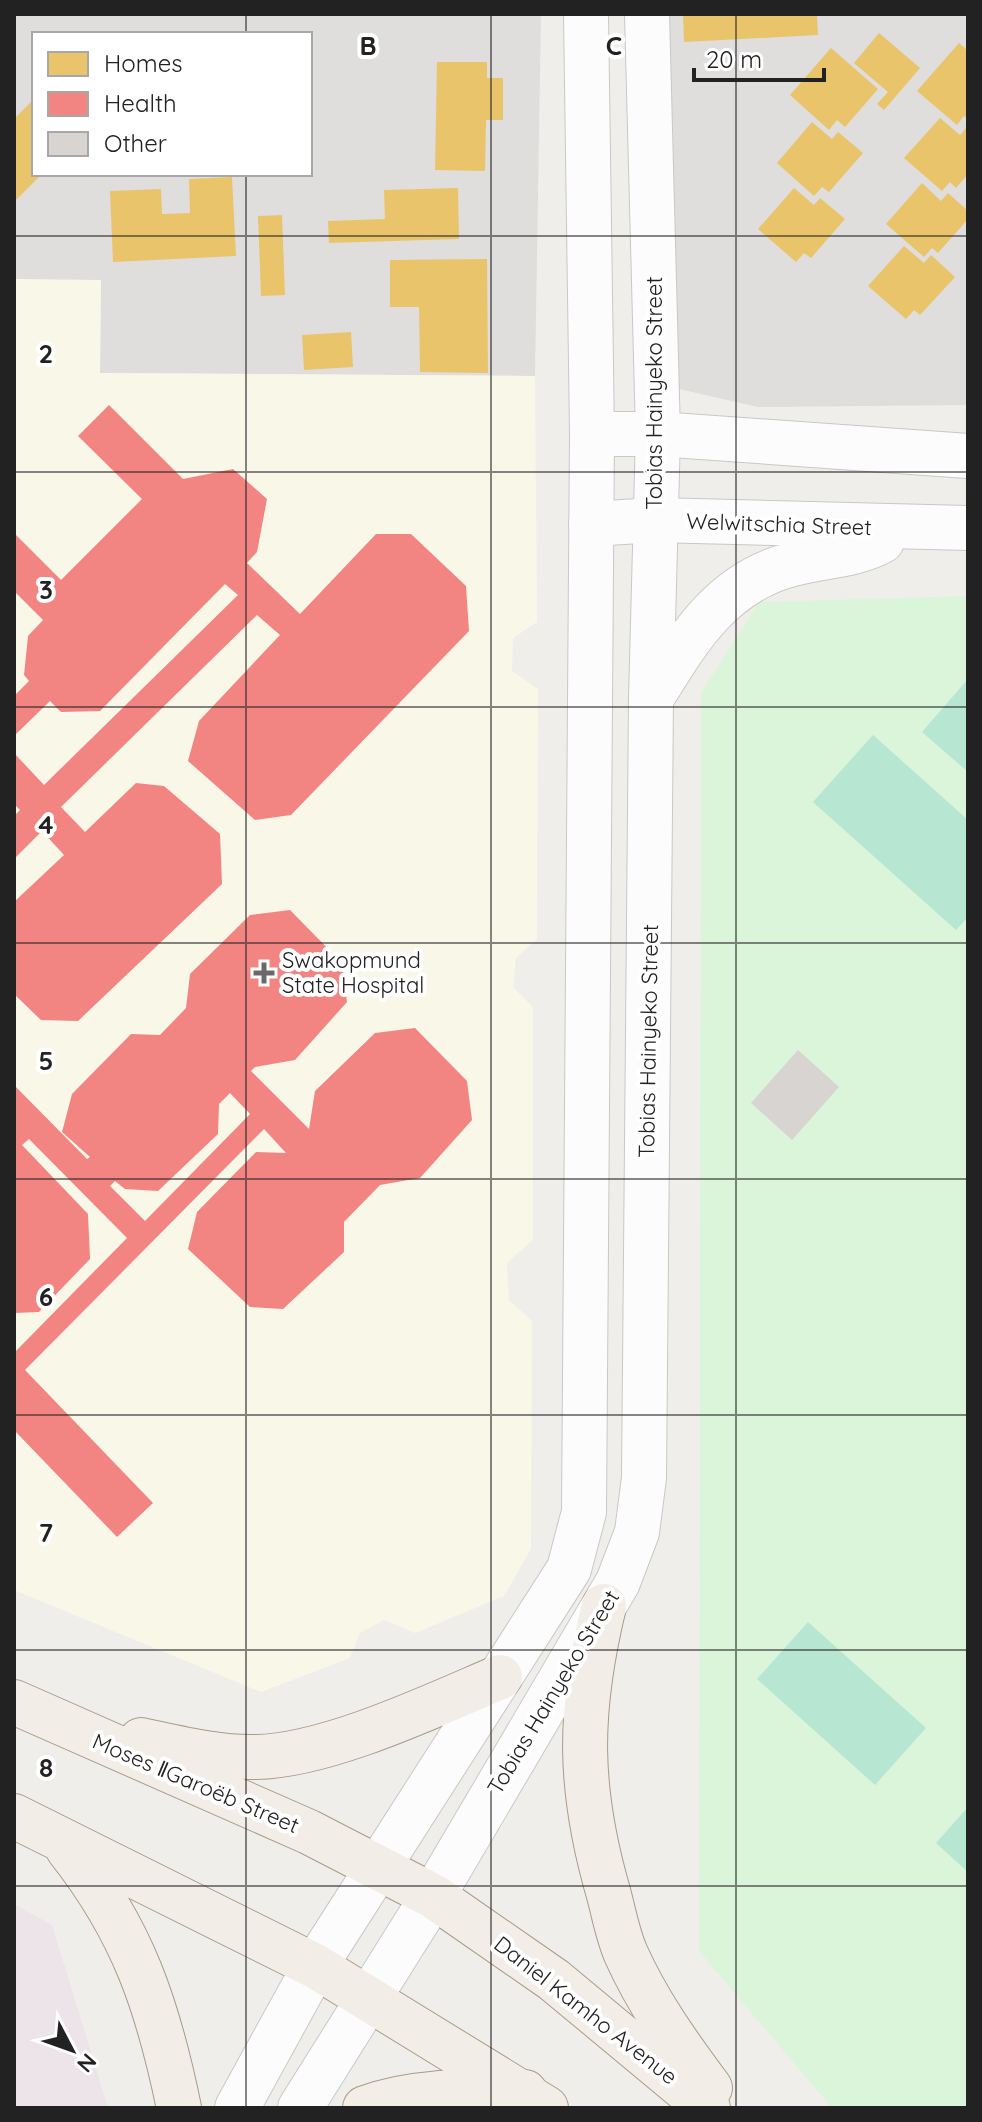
<svg xmlns="http://www.w3.org/2000/svg" width="982" height="2122" font-family="Quicksand,sans-serif">
	<rect width="100%" height="100%" fill="#f0eeeb"/>
	<g fill="#dfdedc" fill-rule="evenodd">
		<path d="M 14,14 L 541,14 L 535,376 L 100,373 L 101,281 L 14,279 ZM 34,34 L 310,34 L 310,174 L 34,174 Z"/>
		<path d="M 647,14 L 968,14 L 968,405 L 758,407 L 657,384 Z"/>
	</g>
	<path fill="#ede4e9" d="M 14,1904 L 52,1925 L 108,2108 L 14,2108 Z"/>
	<path fill="#f8f7e8" d="M 14,279 L 101,280 L 100,373 L 535,376 L 537,622 L 513,638 L 512,671 L 538,689 L 537,939 L 516,958 L 513,987 L 533,1007 L 533,1240 L 507,1263 L 509,1300 L 532,1321 L 531,1549 L 504,1596 L 415,1633 L 384,1620 L 360,1633 L 350,1658 L 261,1692 L 14,1590 Z"/>
	<path fill="#daf5da" d="M 968,596 L 968,2108 L 832,2108 L 699,1951 L 701,693 L 759,602 Z"/>
	<g fill="#b7e6d2">
		<path d="M 968,679 L 968,772 L 922,732 Z"/>
		<path d="M 873,735 L 968,820 L 968,917 L 956,930 L 813,802 Z"/>
		<path d="M 808,1622 L 926,1728 L 875,1785 L 757,1679 Z"/>
		<path d="M 968,1807 L 968,1872 L 936,1843 Z"/>
	</g>
	<g fill="#e9c46a">
		<path d="M 683,14 L 817,14 L 818,35 L 684,42 Z"/>
		<path d="M 879,33 L 920,68 L 884,110 L 877,104 L 888,92 L 854,63 Z"/>
		<path d="M 959,43 L 968,51 L 968,119 L 964,116 L 957,125 L 917,91 Z"/>
		<path d="M 831,48 L 878,89 L 845,127 L 837,120 L 829,130 L 790,95 Z"/>
		<path d="M 437,62 L 487,62 L 487,78 L 503,78 L 503,120 L 486,120 L 485,171 L 435,170 Z"/>
		<path d="M 34,99 L 34,174 L 42,174 L 14,202 L 14,119 Z"/>
		<path d="M 940,118 L 960,135 L 966,128 L 968,129 L 968,174 L 956,188 L 950,182 L 942,191 L 904,158 Z"/>
		<path d="M 812,122 L 832,139 L 838,132 L 863,153 L 829,192 L 822,187 L 814,196 L 777,163 Z"/>
		<path d="M 232,177 L 236,256 L 113,262 L 110,191 L 161,189 L 162,214 L 190,213 L 189,179 Z"/>
		<path d="M 922,183 L 941,201 L 948,193 L 968,211 L 968,219 L 938,253 L 932,248 L 924,257 L 886,224 Z"/>
		<path d="M 458,188 L 459,239 L 329,243 L 328,221 L 385,219 L 384,190 Z"/>
		<path d="M 794,188 L 814,205 L 820,198 L 845,219 L 811,258 L 804,253 L 796,262 L 758,229 Z"/>
		<path d="M 282,215 L 285,295 L 261,296 L 258,216 Z"/>
		<path d="M 904,246 L 924,263 L 931,255 L 955,277 L 920,315 L 914,310 L 906,319 L 868,286 Z"/>
		<path d="M 487,259 L 488,373 L 420,372 L 419,307 L 390,307 L 390,260 Z"/>
		<path d="M 351,332 L 353,367 L 304,370 L 302,335 Z"/>
	</g>
	<g fill="#f28482" fill-rule="evenodd">
		<path d="M 109,405 L 183,479 L 233,469 L 267,499 L 257,552 L 247,563 L 300,614 L 376,534 L 411,534 L 466,586 L 469,631 L 291,815 L 255,820 L 188,761 L 199,721 L 280,635 L 257,615 L 61,807 L 85,832 L 136,783 L 164,786 L 220,834 L 222,884 L 78,1021 L 41,1020 L 14,994 L 14,902 L 64,855 L 42,831 L 14,859 L 14,816 L 20,810 L 14,804 L 14,753 L 44,785 L 238,595 L 225,584 L 100,711 L 61,712 L 50,701 L 14,736 L 14,696 L 29,681 L 24,675 L 28,636 L 43,620 L 14,591 L 14,533 L 61,580 L 142,499 L 78,436 Z"/>
		<path d="M 290,910 L 342,963 L 347,1002 L 295,1060 L 255,1067 L 251,1071 L 309,1129 L 315,1091 L 375,1033 L 415,1028 L 467,1081 L 472,1120 L 420,1178 L 380,1185 L 344,1222 L 344,1252 L 283,1309 L 250,1307 L 188,1249 L 197,1212 L 256,1152 L 286,1153 L 264,1129 L 25,1370 L 153,1503 L 117,1537 L 14,1430 L 14,1353 L 127,1238 L 29,1139 L 22,1145 L 88,1214 L 90,1259 L 39,1312 L 14,1313 L 14,1085 L 87,1159 L 90,1157 L 62,1132 L 72,1094 L 131,1034 L 160,1035 L 186,1008 L 190,974 L 250,915 ZM 230,1093 L 250,1114 L 145,1221 L 110,1186 L 115,1181 L 125,1189 L 158,1191 L 218,1134 L 219,1104 Z"/>
	</g>
	<path fill="#d7d4d2" d="M 798,1050 L 839,1087 L 792,1140 L 751,1103 Z"/>
	<g fill="none" stroke-linecap="round" stroke-linejoin="round">
		<defs>
			<g id="minor">
				<path d="M 592,434 L 658,434 L 968,456"/>
				<path d="M 591,524 L 655,520 L 968,528"/>
				<path d="M 651,699 C 688,639 721,582 793,564 C 823,556 855,556 882,541"/>
				<path d="M 237,2108 L 315,1966 L 569,1569 L 584,1512 L 592,434 L 586,14"/>
				<path d="M 300,2108 L 433,1896 L 618,1582 L 637,1532 L 644,1478 L 651,699 L 658,434 L 647,14"/>
			</g>
			<g id="major">
				<path d="M 604,1606 C 578,1713 578,1789 609,1895 C 614,1914 618,1936 626,1954 C 648,2003 678,2045 710,2088"/>
				<path d="M 14,1702 L 309,1832 L 433,1896 L 554,1980 L 708,2108"/>
				<path d="M 141,1740 C 179,1748 218,1758 256,1757 C 327,1756 434,1705 500,1677"/>
				<path d="M 14,1816 L 315,1966 L 546,2108"/>
				<path d="M 68,1849 C 133,1931 158,2006 179,2108"/>
				<path d="M 365,2108 C 415,2089 472,2092 525,2092"/>
			</g>
		</defs>
		<use href="#minor" stroke="#c9c8c7" stroke-width="46"/>
		<use href="#major" stroke="#a79c86" stroke-width="46"/>
		<use href="#minor" stroke="#fdfcfc" stroke-width="44"/>
		<use href="#major" stroke="#f3ede7" stroke-width="44"/>
	</g>
	<path fill="none" stroke="#222" stroke-width="2" stroke-opacity="0.55" d="M 246,14 L 246,34M 491,14 L 491,2108M 736,14 L 736,2108M 246,174 L 246,2108M 14,236 L 968,236M 14,472 L 968,472M 14,707 L 968,707M 14,943 L 968,943M 14,1179 L 968,1179M 14,1415 L 968,1415M 14,1650 L 968,1650M 14,1886 L 968,1886"/>
	<path fill="#6a6968" stroke="#fff" stroke-width="3" d="M260 961h8v8h8v8h-8v8h-8v-8h-8v-8h8z"/>
	<g text-anchor="middle" dominant-baseline="central" stroke-width="8" stroke-linejoin="round" paint-order="stroke">
		<g font-size="22" fill="#222" stroke="#fff">
			<text transform="translate(654 393) rotate(-90)">Tobias Hainyeko Street</text>
			<text transform="translate(779 524) rotate(2)">Welwitschia Street</text>
			<text transform="translate(648 1041) rotate(-89)">Tobias Hainyeko Street</text>
			<text transform="translate(553 1692) rotate(-59)">Tobias Hainyeko Street</text>
			<text transform="translate(196 1783) rotate(23)">Moses ǁGaroëb Street</text>
			<text transform="translate(586 2010) rotate(38)">Daniel Kamho Avenue</text>
		</g>
		<g font-size="22" fill="#222" stroke="#fff" text-anchor="start">
			<text x="282" y="960">Swakopmund<tspan x="282" dy="25">State Hospital</tspan></text>
		</g>
	</g>
	<g font-size="26" text-anchor="middle" font-weight="bold" fill="#222" stroke="#fff" stroke-width="8" stroke-linejoin="round" paint-order="stroke">
		<text x="368" y="55">B</text>
		<text x="614" y="55">C</text>
		<text x="46" y="363">2</text>
		<text x="46" y="599">3</text>
		<text x="46" y="834">4</text>
		<text x="46" y="1070">5</text>
		<text x="46" y="1306">6</text>
		<text x="46" y="1542">7</text>
		<text x="46" y="1777">8</text>
	</g>
	<rect width="982" height="2122" fill="none" stroke="#222222" stroke-width="32"/>
	<rect x="32" y="32" width="280" height="144" fill="#ffffff" stroke="#a7a7a7" stroke-width="2"/>
	<rect x="48" y="52" width="40" height="24" fill="#e9c46a" stroke="#a7a7a7" stroke-width="2"/>
	<text x="104" y="72" font-size="24" fill="#222222">Homes</text>
	<rect x="48" y="92" width="40" height="24" fill="#f28482" stroke="#a7a7a7" stroke-width="2"/>
	<text x="104" y="112" font-size="24" fill="#222222">Health</text>
	<rect x="48" y="132" width="40" height="24" fill="#d7d4d2" stroke="#a7a7a7" stroke-width="2"/>
	<text x="104" y="152" font-size="24" fill="#222222">Other</text>
	<g transform="translate(72 2050) rotate(131)" stroke="#ffffff" stroke-width="6" paint-order="stroke">
	<path d="M0-6L14 30L0 20L-14 30Z" fill="#222222"/>
	<text y="-12" font-size="22" font-weight="bold" text-anchor="middle" fill="#222222">N</text>
	</g>
	<path d="M694 68v12h130v-12" fill="none" stroke="#222222" stroke-width="4"/>
	<text x="706" y="68" font-size="24" fill="#222222" stroke="#ffffff" stroke-width="6" paint-order="stroke">20 m</text>
</svg>
